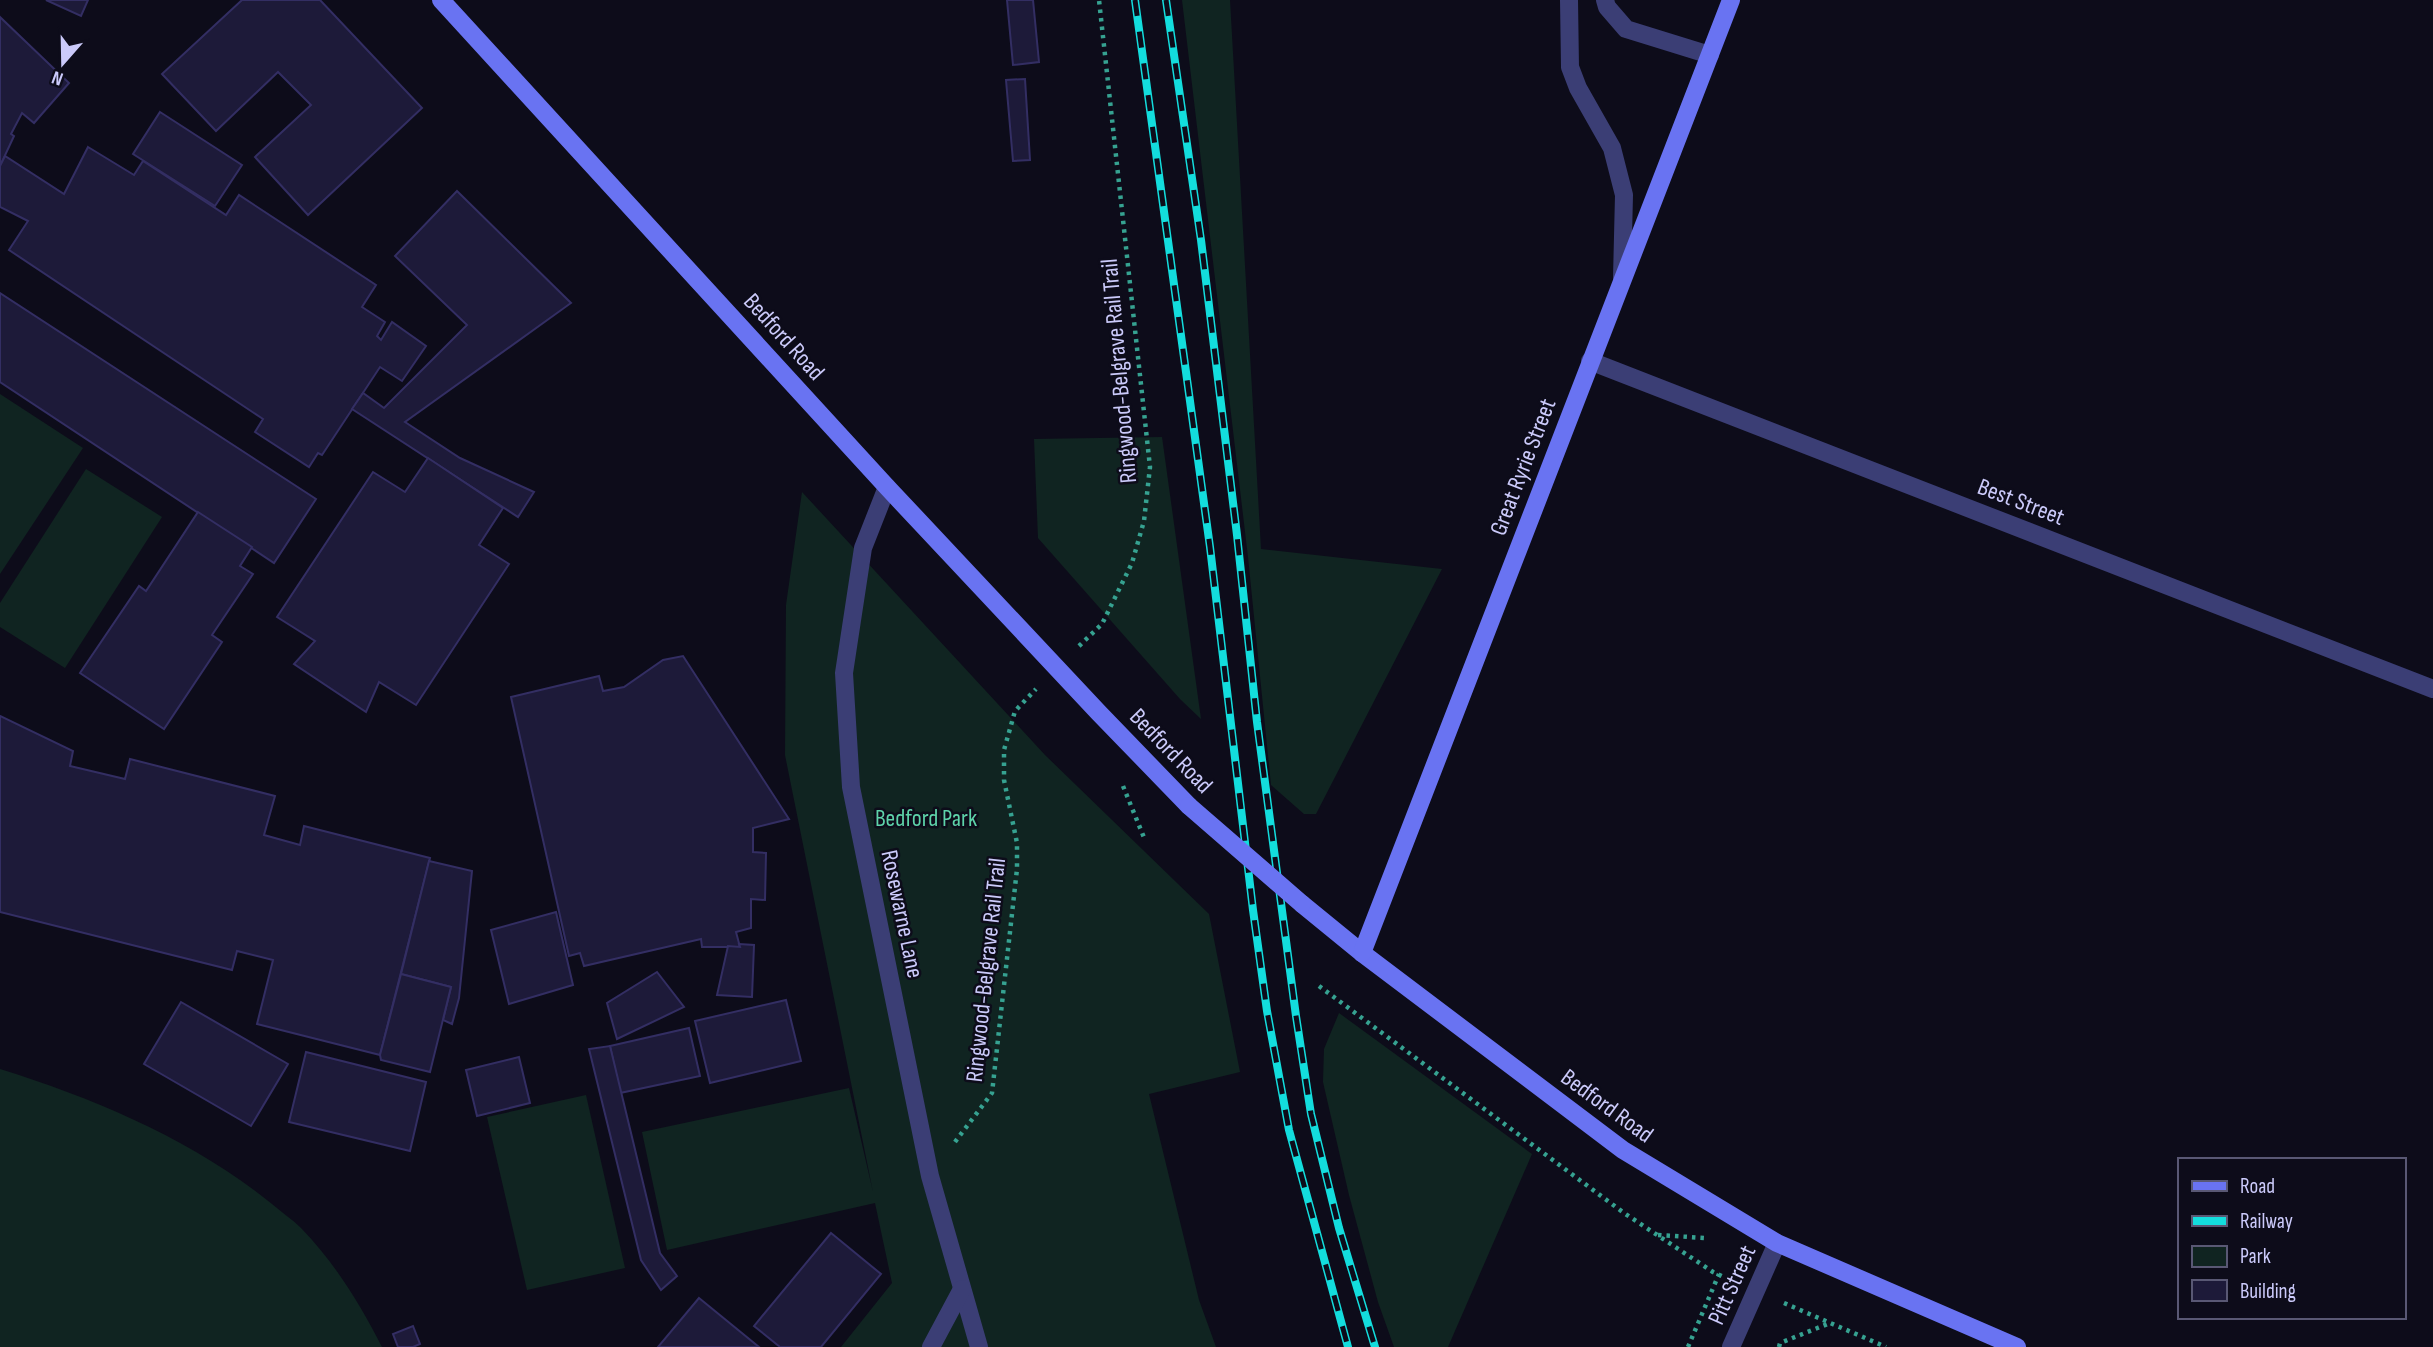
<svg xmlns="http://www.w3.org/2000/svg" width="2433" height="1347" font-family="'Sofia Sans Condensed',sans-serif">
	<rect width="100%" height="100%" fill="#0d0c1a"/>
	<g fill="#102421">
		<path d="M 1182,0 L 1230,0 L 1261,549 L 1442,569 L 1316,814 L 1304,814 L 1271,785 L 1248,557 Z"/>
		<path d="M 0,394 L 83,448 L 0,574 Z"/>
		<path d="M 1162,437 L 1201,719 L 1180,699 L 1038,538 L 1034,439 Z"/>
		<path d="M 86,469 L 162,517 L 65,668 L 0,627 L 0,603 Z"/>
		<path d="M 802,492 L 1045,755 L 1209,914 L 1240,1072 L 1149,1094 L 1199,1300 L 1216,1347 L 841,1347 L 892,1283 L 875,1203 L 667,1250 L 642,1132 L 849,1088 L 873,1192 L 785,755 L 786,605 Z"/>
		<path d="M 1339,1013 L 1532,1154 L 1448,1347 L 1394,1347 L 1378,1302 L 1349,1195 L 1323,1082 L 1324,1049 Z"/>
		<path d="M 0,1069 C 96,1099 193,1140 272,1204 C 281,1212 292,1219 301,1228 C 335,1263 360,1304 382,1347 L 0,1347 Z"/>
		<path d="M 586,1095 L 625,1268 L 527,1290 L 487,1117 Z"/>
	</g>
	<g fill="#1d1a39" stroke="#332e63" stroke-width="2">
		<path d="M 46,0 L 88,0 L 81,16 Z"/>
		<path d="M 242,0 L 320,0 L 422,108 L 308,215 L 255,157 L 311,105 L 278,72 L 216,131 L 162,74 Z"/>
		<path d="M 1007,0 L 1033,0 L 1039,62 L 1013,65 Z"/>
		<path d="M 0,17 L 69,83 L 34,123 L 22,113 L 11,134 L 14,136 L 0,166 Z"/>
		<path d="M 1025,79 L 1030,160 L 1013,161 L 1006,80 Z"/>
		<path d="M 160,112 L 242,165 L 215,206 L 133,154 Z"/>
		<path d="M 88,147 L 134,175 L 143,161 L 226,215 L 239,195 L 376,285 L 362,307 L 385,322 L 377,336 L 381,340 L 392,322 L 426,346 L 402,381 L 380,367 L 322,455 L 318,453 L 309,467 L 255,432 L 263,419 L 9,250 L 28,221 L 0,207 L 0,166 L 5,156 L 64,194 Z"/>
		<path d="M 457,191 L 571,303 L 405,422 L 460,458 L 534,492 L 518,517 L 352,409 L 363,393 L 384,408 L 467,325 L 395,256 Z"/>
		<path d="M 0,293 L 316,499 L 274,563 L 0,382 Z"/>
		<path d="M 428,458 L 503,508 L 479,545 L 509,564 L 416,705 L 379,682 L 366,712 L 294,664 L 315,641 L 277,617 L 373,472 L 405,492 Z"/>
		<path d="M 198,512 L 252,547 L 240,566 L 253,574 L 212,635 L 222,642 L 164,729 L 80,673 L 139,586 L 146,591 Z"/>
		<path d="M 683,656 L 789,819 L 753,828 L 753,852 L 766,853 L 765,900 L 751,899 L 751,928 L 736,932 L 740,947 L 702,947 L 701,939 L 584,966 L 580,953 L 569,956 L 511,697 L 599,676 L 603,691 L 624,687 L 663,660 Z"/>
		<path d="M 0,716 L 73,751 L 70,766 L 125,779 L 130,759 L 275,796 L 264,835 L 300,845 L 304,826 L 430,858 L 380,1055 L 257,1024 L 273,960 L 237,951 L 232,970 L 0,912 Z"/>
		<path d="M 429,861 L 472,871 L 459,998 L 452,1024 L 443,1020 L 451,987 L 401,974 Z"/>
		<path d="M 556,912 L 573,985 L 509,1004 L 491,930 Z"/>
		<path d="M 739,944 L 754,945 L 752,997 L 717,995 L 728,946 L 740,947 Z"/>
		<path d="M 657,972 L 684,1007 L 617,1039 L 607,1003 Z"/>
		<path d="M 401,974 L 451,987 L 430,1072 L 381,1060 L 380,1055 Z"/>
		<path d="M 786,1000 L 801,1061 L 710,1083 L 695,1021 Z"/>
		<path d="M 181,1002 L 288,1064 L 251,1126 L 144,1064 Z"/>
		<path d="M 689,1028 L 700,1076 L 620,1093 L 610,1046 Z"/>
		<path d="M 610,1046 L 660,1253 L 677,1276 L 661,1290 L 641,1260 L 589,1049 Z"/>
		<path d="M 306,1052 L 426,1082 L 410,1151 L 289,1122 Z"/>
		<path d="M 519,1057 L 530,1103 L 477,1116 L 466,1070 Z"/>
		<path d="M 831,1233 L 881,1274 L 821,1347 L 780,1347 L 754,1326 Z"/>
		<path d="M 699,1298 L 759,1347 L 658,1347 Z"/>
		<path d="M 413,1326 L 420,1344 L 413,1347 L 398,1347 L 393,1334 Z"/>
	</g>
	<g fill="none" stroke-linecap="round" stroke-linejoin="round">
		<g stroke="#36a291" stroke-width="4.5" stroke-dasharray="3.5 5" stroke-linecap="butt">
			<path d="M 1079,646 L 1102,624 L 1132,563 L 1144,521 L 1150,467 L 1099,0"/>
			<path d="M 1123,786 L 1145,840"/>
			<path d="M 1319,986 L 1624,1213 L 1713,1272 L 1728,1279"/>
			<path d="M 955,1142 L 992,1093 L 1017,869 L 1017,843 L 1004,780 L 1004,750 L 1015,711 L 1036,689"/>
			<path d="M 1658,1235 L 1705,1238"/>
			<path d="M 1784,1303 L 1886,1347"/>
			<path d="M 1688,1347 L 1719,1274"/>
			<path d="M 1779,1347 L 1780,1343 L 1830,1323"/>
		</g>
		<g stroke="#3b3e75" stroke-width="18">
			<path d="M 887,487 L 863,548 L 844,673 L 851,787 L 930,1176 L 979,1347"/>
			<path d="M 931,1347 L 962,1289"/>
		</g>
		<g stroke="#3b3e75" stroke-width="18">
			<path d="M 1590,361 L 2433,689"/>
			<path d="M 1731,1347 L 1777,1243"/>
		</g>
		<g stroke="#3b3e75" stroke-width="18">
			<path d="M 1569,0 L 1570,67 L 1578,88 L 1612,148 L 1624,195 L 1622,278"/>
			<path d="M 1605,0 L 1607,7 L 1626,29 L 1710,55"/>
		</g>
		<g stroke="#6973f2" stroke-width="18">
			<path d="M 441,0 L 887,487 L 1099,713 L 1189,806"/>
			<path d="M 1302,904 L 1362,953 L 1623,1150 L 1777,1243 L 2017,1347"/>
			<path d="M 1362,953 L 1731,0"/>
		</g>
		<defs>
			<g id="rail">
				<path d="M 1135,0 L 1210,547 L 1253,910 L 1267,1011 L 1289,1130 L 1348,1347"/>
				<path d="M 1166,0 L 1201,240 L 1237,535 L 1257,722 L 1296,1016 L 1311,1114 L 1339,1228 L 1375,1347"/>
			</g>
		</defs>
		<use href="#rail" stroke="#13dddd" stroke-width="8"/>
		<use href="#rail" stroke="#0d0c1a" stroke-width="5" stroke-dasharray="16" stroke-linecap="butt"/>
		<path stroke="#6973f2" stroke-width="18" d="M 1189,806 L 1302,904"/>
	</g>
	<g text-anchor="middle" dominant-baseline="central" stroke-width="5" stroke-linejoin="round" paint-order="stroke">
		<g font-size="24" fill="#cbcafa" stroke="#0d0c1a">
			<text transform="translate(784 337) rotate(48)">Bedford Road</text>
			<text transform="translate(1119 371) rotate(-95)">Ringwood-Belgrave Rail Trail</text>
			<text transform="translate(1523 467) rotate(-69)">Great Ryrie Street</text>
			<text transform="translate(2021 502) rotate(21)">Best Street</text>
			<text transform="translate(1171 751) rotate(46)">Bedford Road</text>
			<text transform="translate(902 914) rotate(78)">Rosewarne Lane</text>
			<text transform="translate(986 970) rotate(-84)">Ringwood-Belgrave Rail Trail</text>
			<text transform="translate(1607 1106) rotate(36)">Bedford Road</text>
			<text transform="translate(1732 1285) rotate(-66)">Pitt Street</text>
		</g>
		<g font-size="24" fill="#5ed3aa" stroke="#0d0c1a">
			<text x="926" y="818">Bedford Park</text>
		</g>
	</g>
	<rect x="2178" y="1158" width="228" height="161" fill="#0d0c1a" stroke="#595874" stroke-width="2"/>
	<rect x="2192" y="1181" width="35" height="10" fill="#6973f2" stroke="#595874" stroke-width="2"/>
	<text x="2240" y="1193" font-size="21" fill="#cbcafa">Road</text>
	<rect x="2192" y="1216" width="35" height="10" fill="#13dddd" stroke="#595874" stroke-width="2"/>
	<text x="2240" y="1228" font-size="21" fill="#cbcafa">Railway</text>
	<rect x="2192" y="1246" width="35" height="21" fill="#102421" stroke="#595874" stroke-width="2"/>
	<text x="2240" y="1263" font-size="21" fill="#cbcafa">Park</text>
	<rect x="2192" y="1280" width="35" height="21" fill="#1d1a39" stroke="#595874" stroke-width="2"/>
	<text x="2240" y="1298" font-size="21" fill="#cbcafa">Building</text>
	<g transform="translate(63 63) rotate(200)" stroke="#0d0c1a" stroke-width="5" paint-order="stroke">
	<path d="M0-5L12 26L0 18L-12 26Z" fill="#cbcafa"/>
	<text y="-10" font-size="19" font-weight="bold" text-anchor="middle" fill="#cbcafa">N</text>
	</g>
</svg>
